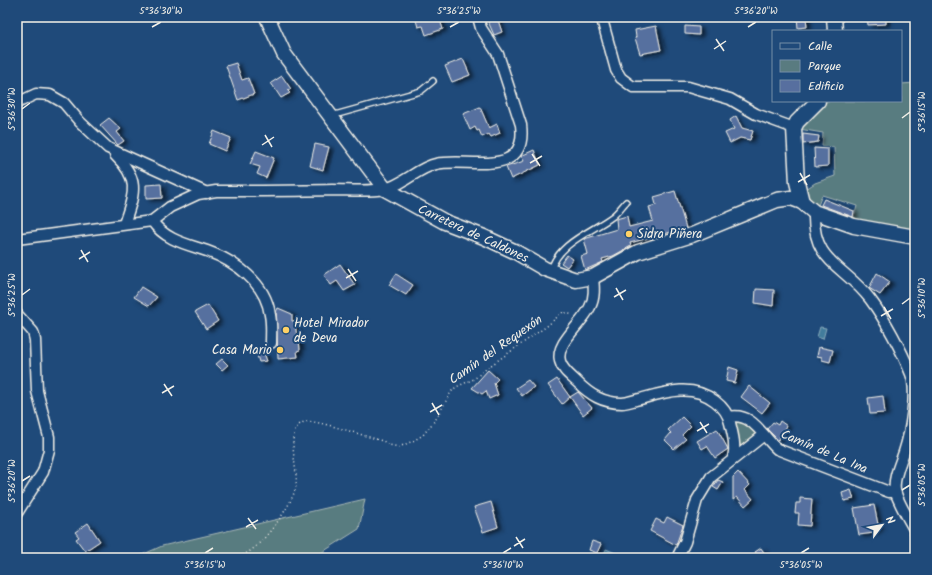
<svg xmlns="http://www.w3.org/2000/svg" width="932" height="575" font-family="Kalam,sans-serif">
	<defs>
		<filter id="shadow"><feDropShadow dx="4" dy="2" stdDeviation="2" flood-color="#0009"/></filter>
	</defs>
	<rect width="100%" height="100%" fill="#1f4a7a"/>
	<filter id="ink" filterUnits="userSpaceOnUse"><feTurbulence type="fractalNoise" baseFrequency=".025" numOctaves="2"/><feDisplacementMap in="SourceGraphic" scale="8" xChannelSelector="R" yChannelSelector="G"/><feConvolveMatrix kernelMatrix="1 2 1 2 8 2 1 2 1" color-interpolation-filters="sRGB"/></filter>
	<g filter="url(#ink)">
		<g fill="#597b80" stroke="#a6b6b4">
			<path d="M 915,83 L 915,233 L 853,221 L 857,206 L 822,195 L 817,208 L 803,191 L 815,183 L 835,176 L 834,147 L 822,146 L 823,133 L 799,129 L 826,101 L 901,101 L 901,84 Z"/>
			<path d="M 734,419 L 746,422 L 759,436 L 741,449 Z"/>
			<path d="M 365,499 L 359,529 L 313,558 L 135,558 L 162,546 Z"/>
		</g>
		<g fill="#427b9c" stroke="#89aaba">
			<path d="M 820,327 L 826,328 L 823,339 L 817,337 Z"/>
			<path d="M 606,549 L 618,554 L 617,558 L 604,554 Z"/>
		</g>
		<g fill="#576f9f" stroke="#f4f1e8" filter="url(#shadow)">
			<path d="M 415,17 L 439,17 L 443,29 L 426,35 L 423,26 L 418,27 Z"/>
			<path d="M 486,17 L 497,17 L 502,32 L 494,35 Z"/>
			<path d="M 797,17 L 806,17 L 807,27 L 798,28 Z"/>
			<path d="M 867,17 L 886,17 L 886,24 L 868,25 Z"/>
			<path d="M 656,26 L 661,50 L 640,54 L 635,38 L 636,37 L 635,30 Z"/>
			<path d="M 685,26 L 699,27 L 699,35 L 685,34 Z"/>
			<path d="M 463,59 L 470,75 L 452,82 L 445,66 Z"/>
			<path d="M 236,63 L 242,80 L 248,78 L 254,94 L 238,100 L 226,66 Z"/>
			<path d="M 282,76 L 291,89 L 288,91 L 290,93 L 281,98 L 271,83 Z"/>
			<path d="M 480,107 L 489,128 L 497,124 L 500,133 L 491,137 L 489,134 L 482,137 L 479,130 L 477,131 L 475,127 L 470,130 L 463,114 Z"/>
			<path d="M 736,116 L 742,128 L 753,131 L 750,140 L 740,138 L 730,143 L 725,133 L 734,129 L 730,120 Z"/>
			<path d="M 109,118 L 121,129 L 117,132 L 124,141 L 118,145 L 100,125 Z"/>
			<path d="M 214,131 L 231,138 L 225,151 L 209,144 Z"/>
			<path d="M 803,134 L 819,136 L 818,142 L 803,144 Z"/>
			<path d="M 315,144 L 329,147 L 323,170 L 310,166 Z"/>
			<path d="M 814,148 L 828,149 L 828,166 L 815,167 Z"/>
			<path d="M 534,150 L 540,165 L 511,179 L 506,167 L 524,161 L 521,156 Z"/>
			<path d="M 256,151 L 274,158 L 266,178 L 257,174 L 260,167 L 250,164 Z"/>
			<path d="M 161,184 L 162,198 L 146,199 L 146,185 Z"/>
			<path d="M 675,191 L 686,228 L 630,243 L 631,246 L 613,256 L 602,259 L 603,262 L 585,270 L 581,256 L 588,254 L 584,239 L 617,229 L 616,219 L 627,216 L 629,227 L 653,221 L 649,207 L 656,205 L 654,197 Z"/>
			<path d="M 824,199 L 854,211 L 853,217 L 821,205 Z"/>
			<path d="M 567,255 L 573,259 L 567,267 L 561,263 Z"/>
			<path d="M 340,264 L 355,285 L 344,291 L 337,281 L 331,285 L 324,275 Z"/>
			<path d="M 877,273 L 890,282 L 880,295 L 869,288 Z"/>
			<path d="M 396,274 L 413,285 L 406,295 L 389,285 Z"/>
			<path d="M 141,287 L 157,297 L 149,306 L 134,297 Z"/>
			<path d="M 756,289 L 774,290 L 773,306 L 755,303 Z"/>
			<path d="M 208,305 L 218,321 L 206,329 L 195,312 Z"/>
			<path d="M 278,308 L 292,314 L 292,321 L 295,321 L 297,339 L 299,339 L 300,350 L 297,351 L 298,357 L 278,359 L 276,312 Z"/>
			<path d="M 819,347 L 833,350 L 830,362 L 822,360 L 822,357 L 817,356 Z"/>
			<path d="M 264,353 L 267,361 L 259,362 L 257,355 Z"/>
			<path d="M 222,359 L 228,365 L 222,370 L 216,364 Z"/>
			<path d="M 729,367 L 738,370 L 735,383 L 726,381 Z"/>
			<path d="M 488,370 L 498,379 L 494,383 L 498,395 L 489,399 L 486,391 L 482,394 L 472,388 Z"/>
			<path d="M 557,379 L 570,397 L 562,404 L 548,385 Z"/>
			<path d="M 528,380 L 534,387 L 522,396 L 516,388 Z"/>
			<path d="M 749,386 L 770,403 L 762,413 L 741,397 Z"/>
			<path d="M 578,392 L 592,408 L 583,415 L 570,397 Z"/>
			<path d="M 883,396 L 885,413 L 870,414 L 868,398 Z"/>
			<path d="M 682,417 L 691,426 L 682,435 L 686,439 L 674,449 L 665,440 L 671,433 L 668,430 Z"/>
			<path d="M 780,421 L 787,426 L 778,440 L 767,429 L 773,422 L 778,425 Z"/>
			<path d="M 717,429 L 728,449 L 715,458 L 707,446 L 702,449 L 697,441 Z"/>
			<path d="M 738,472 L 750,485 L 745,490 L 753,499 L 745,506 L 737,497 L 733,500 L 733,477 Z"/>
			<path d="M 718,480 L 723,482 L 718,490 L 713,487 Z"/>
			<path d="M 851,490 L 854,499 L 844,501 L 842,493 Z"/>
			<path d="M 800,498 L 812,499 L 810,526 L 798,525 L 799,513 L 795,513 L 796,503 L 800,503 Z"/>
			<path d="M 491,502 L 498,527 L 483,532 L 474,507 Z"/>
			<path d="M 874,505 L 879,529 L 873,530 L 874,533 L 859,535 L 854,508 Z"/>
			<path d="M 667,517 L 683,525 L 676,545 L 650,531 L 656,519 L 664,523 Z"/>
			<path d="M 88,523 L 100,541 L 85,551 L 76,539 L 79,537 L 75,532 Z"/>
			<path d="M 592,541 L 601,544 L 597,553 L 589,550 Z"/>
			<path d="M 761,548 L 765,554 L 759,558 L 755,552 Z"/>
		</g>
		<g fill="none" stroke-linecap="round" stroke-linejoin="round">
			<defs>
				<g id="lane">
					<path d="M 331,116 L 421,91 L 433,81"/>
					<path d="M 551,270 C 559,242 592,232 613,216 C 618,212 622,206 626,202"/>
				</g>
				<g id="street">
					<path d="M 603,17 L 603,23 L 616,70 L 621,78 L 633,87 L 688,87 L 730,99 L 756,114 L 794,128"/>
					<path d="M 17,103 L 36,94 L 50,95 L 64,103 L 80,122 L 108,148 L 207,193"/>
					<path d="M 115,155 C 141,180 134,194 124,224"/>
					<path d="M 814,212 C 812,263 844,265 870,299 C 885,319 902,351 911,374 C 918,392 910,434 904,452 C 900,464 893,478 895,490 C 897,501 910,521 915,531"/>
					<path d="M 152,221 C 165,240 186,244 207,251 C 235,261 266,283 270,315 C 272,324 271,334 271,343"/>
					<path d="M 17,239 L 152,221 L 170,207 L 198,194 L 216,191 C 255,191 294,191 332,190 C 349,190 368,192 384,189 C 400,187 419,167 436,164 C 468,157 528,180 521,125 L 498,54 L 481,28 L 478,17"/>
					<path d="M 593,277 C 594,287 595,298 590,307 C 583,323 555,343 560,361 C 562,370 571,376 577,382 C 590,395 603,403 622,403 C 628,403 634,400 640,399 C 665,392 692,383 715,401 C 723,407 728,413 730,423 C 733,435 736,446 733,458"/>
					<path d="M 17,314 L 33,332 L 35,340 L 37,391 L 49,437 L 49,450 L 43,472 L 17,513"/>
					<path d="M 729,417 C 753,412 762,436 777,449 L 889,492 L 895,492"/>
					<path d="M 677,558 L 685,542 L 697,500 L 711,477 L 764,435"/>
				</g>
				<g id="secondary">
					<path d="M 267,17 L 284,54 L 385,189 L 445,222 L 484,237 L 514,251 L 545,269 L 576,280 L 593,277 L 638,252 L 692,235 L 777,200 L 791,198 L 802,202 L 814,212 L 854,226 L 915,237"/>
					<path d="M 834,17 L 835,31"/>
					<path d="M 802,202 L 797,182 L 794,128 L 797,122 L 818,101"/>
				</g>
			</defs>
			<use href="#lane" stroke="#f4f1e8" stroke-width="8"/>
			<use href="#street" stroke="#f4f1e8" stroke-width="13"/>
			<use href="#secondary" stroke="#f4f1e8" stroke-width="17"/>
			<path stroke="#f4f1e8" stroke-width="1.5" stroke-dasharray="1 3" stroke-linecap="butt" d="M 231,558 C 235,557 241,556 245,554 C 262,546 290,508 295,490 C 301,473 282,430 304,422 C 313,418 370,438 383,441 L 389,445 L 399,447 L 413,441 L 423,435 L 436,419 L 451,392 L 456,387 L 474,379 L 487,368 L 547,326 L 563,312 L 573,315"/>
			<use href="#lane" stroke="#1f4a7a" stroke-width="5"/>
			<use href="#street" stroke="#1f4a7a" stroke-width="10"/>
			<use href="#secondary" stroke="#1f4a7a" stroke-width="14"/>
		</g>
	</g>
	<path fill="none" stroke="#f4f1e8" stroke-width="1.5" d="M 152,27 L 161,22M 450,27 L 459,22M 748,27 L 756,22M 716,39 L 724,51M 714,49 L 726,41M 22,109 L 30,103M 902,118 L 910,112M 265,135 L 272,147M 262,145 L 274,137M 532,154 L 540,166M 530,163 L 542,156M 800,173 L 807,185M 798,182 L 810,175M 81,250 L 88,262M 79,259 L 90,252M 348,269 L 356,281M 346,278 L 358,271M 616,288 L 623,300M 22,295 L 30,289M 614,297 L 626,290M 902,304 L 910,298M 884,307 L 891,319M 881,316 L 893,309M 164,384 L 172,396M 162,393 L 174,386M 432,403 L 439,415M 430,412 L 442,405M 700,422 L 707,433M 697,431 L 709,424M 22,481 L 30,476M 902,490 L 910,485M 248,518 L 256,529M 246,527 L 258,520M 516,537 L 523,548M 514,546 L 525,539M 205,553 L 213,548M 503,553 L 511,548M 801,553 L 809,548"/>
	<g fill="#ffd166" stroke="#1f4a7a" stroke-width="1.5">
		<circle cx="629" cy="234" r="4"/>
		<circle cx="286" cy="330" r="4"/>
		<circle cx="280" cy="350" r="4"/>
	</g>
	<g text-anchor="middle" dominant-baseline="central" stroke-width="4" stroke-linejoin="round" paint-order="stroke">
		<g font-size="13" fill="#f4f1e8" stroke="#1f4a7a">
			<text transform="translate(473 234) rotate(25)">Carretera de Caldones</text>
			<text transform="translate(496 350) rotate(-35)">Camín del Requexón</text>
			<text transform="translate(824 452) rotate(23)">Camín de La Ina</text>
		</g>
		<g font-size="13" fill="#f4f1e8" stroke="#1f4a7a" text-anchor="start">
			<text x="637" y="234">Sidra Piñera</text>
			<text x="294" y="323">Hotel Mirador<tspan x="294" dy="15">de Deva</tspan></text>
			<text x="272" y="350" text-anchor="end">Casa Mario</text>
		</g>
	</g>
	<rect width="932" height="575" fill="none" stroke="#1f4a7a" stroke-width="44"/>
	<rect x="772" y="30" width="130" height="72" fill="#1f4a7a" stroke="#748da6"/>
	<rect x="780" y="43" width="20" height="6" fill="#1f4a7a" stroke="#748da6"/>
	<text x="808" y="50" font-size="12" fill="#f4f1e8">Calle</text>
	<rect x="780" y="60" width="20" height="12" fill="#597b80" stroke="#748da6"/>
	<text x="808" y="70" font-size="12" fill="#f4f1e8">Parque</text>
	<rect x="780" y="80" width="20" height="12" fill="#576f9f" stroke="#748da6"/>
	<text x="808" y="90" font-size="12" fill="#f4f1e8">Edificio</text>
	<g transform="translate(882 525) rotate(58)" stroke="#1f4a7a" stroke-width="3" paint-order="stroke">
	<path d="M0-3L7 15L0 10L-7 15Z" fill="#f4f1e8"/>
	<text y="-6" font-size="11" font-weight="bold" text-anchor="middle" fill="#f4f1e8">N</text>
	</g>
	<rect x="22" y="22" width="888" height="531" fill="none" stroke="#f4f1e8" stroke-width="1.5"/>
	<g font-size="10" text-anchor="middle" fill="#f4f1e8">
		<text x="161" y="14">5°36'30"W</text>
		<text x="459" y="14">5°36'25"W</text>
		<text x="756" y="14">5°36'20"W</text>
		<text transform="translate(11 109) rotate(-90)" y="4">5°36'30"W</text>
		<text transform="translate(921 112) rotate(-90)" y="4">5°36'15"W</text>
		<text transform="translate(11 295) rotate(-90)" y="4">5°36'25"W</text>
		<text transform="translate(921 298) rotate(-90)" y="4">5°36'10"W</text>
		<text transform="translate(11 481) rotate(-90)" y="4">5°36'20"W</text>
		<text transform="translate(921 485) rotate(-90)" y="4">5°36'05"W</text>
		<text x="205" y="568">5°36'15"W</text>
		<text x="503" y="568">5°36'10"W</text>
		<text x="801" y="568">5°36'05"W</text>
	</g>
</svg>
